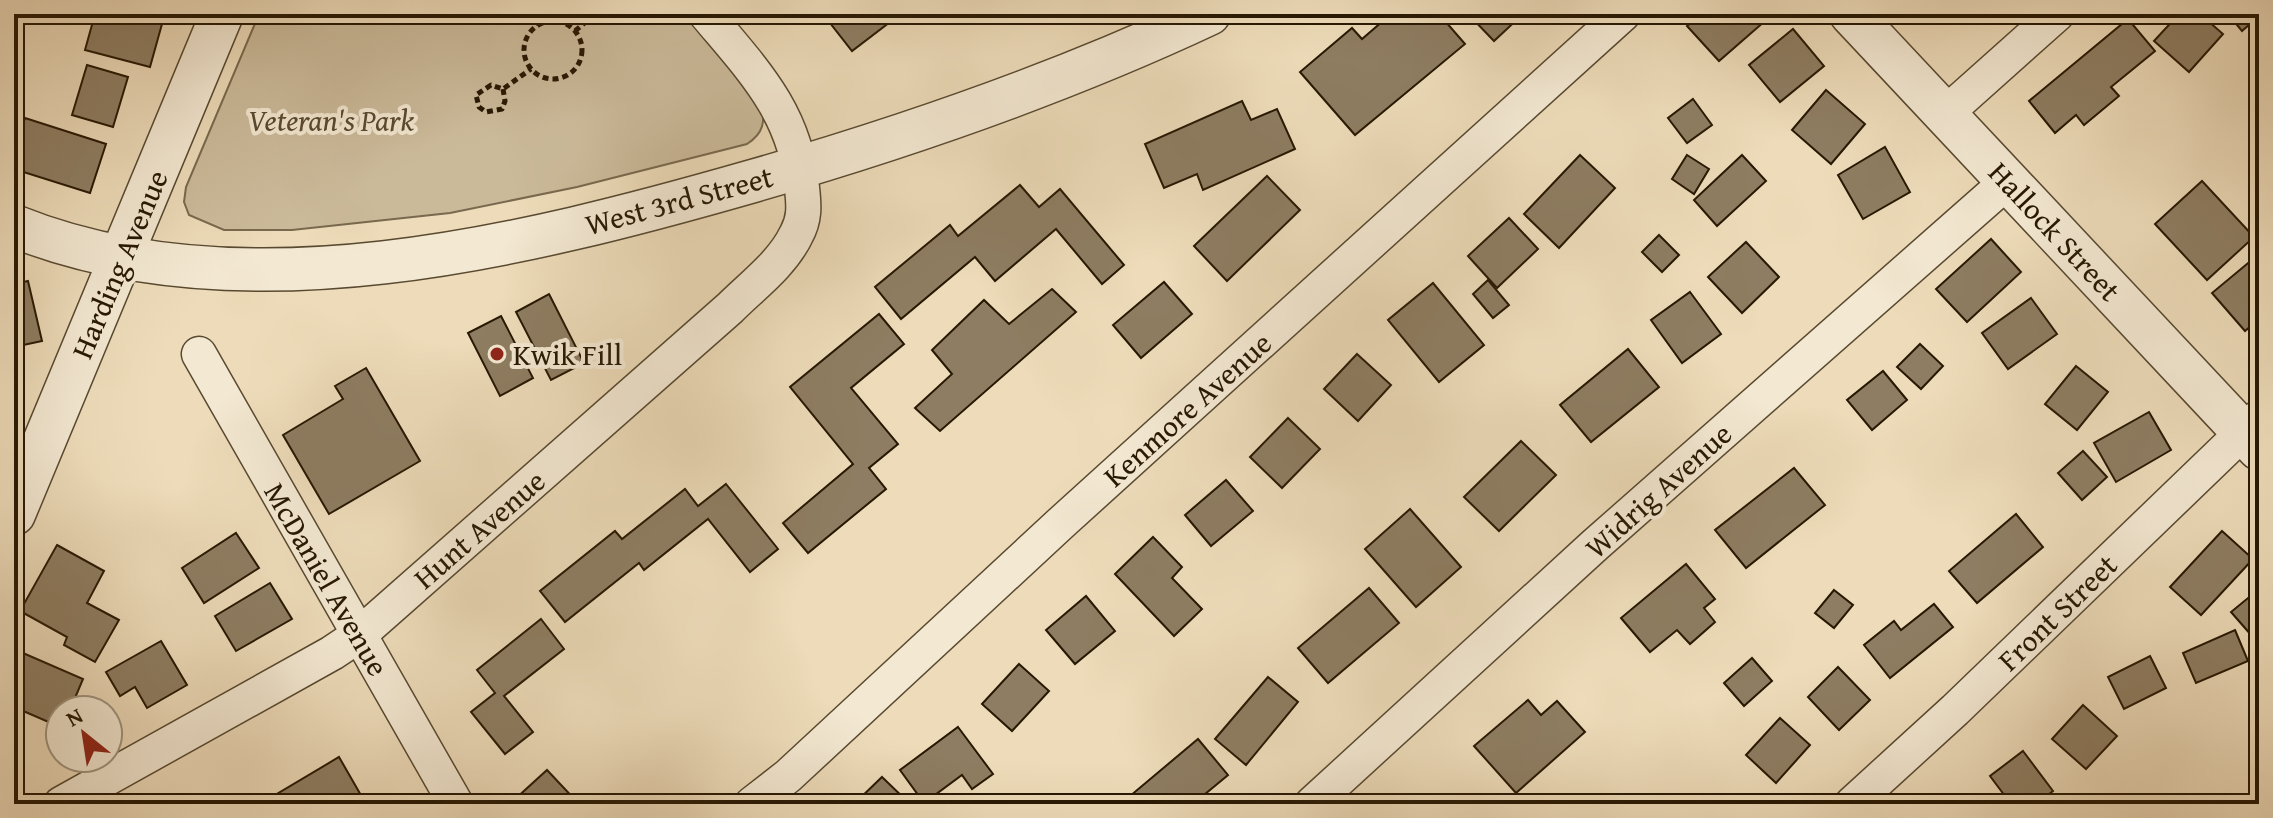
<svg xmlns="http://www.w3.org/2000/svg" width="2273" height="818" font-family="'Gentium Book Plus',serif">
	<rect width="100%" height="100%" fill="#eddbb9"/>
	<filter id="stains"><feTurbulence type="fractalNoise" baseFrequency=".0025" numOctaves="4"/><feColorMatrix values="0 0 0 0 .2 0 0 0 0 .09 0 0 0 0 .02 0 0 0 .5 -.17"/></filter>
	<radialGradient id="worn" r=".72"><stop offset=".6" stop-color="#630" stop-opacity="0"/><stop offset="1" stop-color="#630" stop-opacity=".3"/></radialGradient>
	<path fill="#cbba9a" stroke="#79694e" stroke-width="2" d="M 259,14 L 688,14 L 762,102 C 765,122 764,133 747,144 L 577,187 L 450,213 L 292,230 L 224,230 L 189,215 L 184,202 L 186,187 Z"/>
	<g fill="#8e7d62" stroke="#271803" stroke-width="2">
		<path d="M 95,14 L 127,14 L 162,24 L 150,67 L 85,50 Z"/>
		<path d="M 823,14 L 884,14 L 890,22 L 852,51 Z"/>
		<path d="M 1391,14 L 1439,14 L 1465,44 L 1355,135 L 1300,72 L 1352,28 L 1362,39 Z"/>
		<path d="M 1468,14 L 1523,14 L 1494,41 Z"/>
		<path d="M 1701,14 L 1773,14 L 1719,61 L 1687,26 Z"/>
		<path d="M 2179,14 L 2200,14 L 2223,34 L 2189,72 L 2154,41 Z"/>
		<path d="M 2228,14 L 2259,14 L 2259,16 L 2242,31 Z"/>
		<path d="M 2128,19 L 2155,51 L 2111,87 L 2119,96 L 2084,125 L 2076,115 L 2055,133 L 2029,101 Z"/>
		<path d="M 1793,29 L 1824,66 L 1780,102 L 1749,65 Z"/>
		<path d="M 87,65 L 128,77 L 113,127 L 72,115 Z"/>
		<path d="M 1826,90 L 1865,124 L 1831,164 L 1792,130 Z"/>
		<path d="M 1693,99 L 1712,125 L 1687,143 L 1668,118 Z"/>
		<path d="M 1242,101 L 1251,120 L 1277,109 L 1295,149 L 1203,190 L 1197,174 L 1164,188 L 1145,144 Z"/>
		<path d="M 25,118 L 106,144 L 90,193 L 14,169 L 14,153 Z"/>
		<path d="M 1885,147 L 1910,192 L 1863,219 L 1838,175 Z"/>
		<path d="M 1580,155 L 1615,188 L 1559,248 L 1524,214 Z"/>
		<path d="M 1687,155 L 1709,169 L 1694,194 L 1672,179 Z"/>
		<path d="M 1742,155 L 1766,181 L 1717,226 L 1694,200 Z"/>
		<path d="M 1267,176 L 1300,210 L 1227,281 L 1194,246 Z"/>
		<path d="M 2202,181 L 2254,237 L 2207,280 L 2155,224 Z"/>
		<path d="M 1020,185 L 1039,207 L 1060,189 L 1124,265 L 1102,284 L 1056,229 L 995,281 L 975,257 L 901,319 L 875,287 L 950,225 L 958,236 Z"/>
		<path d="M 1509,218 L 1538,249 L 1497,288 L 1468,256 Z"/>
		<path d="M 1659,235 L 1679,255 L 1662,272 L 1642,252 Z"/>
		<path d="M 1991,239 L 2021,272 L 1967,322 L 1936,289 Z"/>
		<path d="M 1746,242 L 1779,277 L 1742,313 L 1708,277 Z"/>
		<path d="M 2259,254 L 2259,319 L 2245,331 L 2212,293 Z"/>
		<path d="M 1488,280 L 1509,305 L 1493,318 L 1473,294 Z"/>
		<path d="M 28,281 L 42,341 L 14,347 L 14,284 Z"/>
		<path d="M 1164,282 L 1192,314 L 1141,358 L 1113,325 Z"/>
		<path d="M 1433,283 L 1484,345 L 1439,382 L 1388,320 Z"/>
		<path d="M 1052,289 L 1076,312 L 940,431 L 915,408 L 952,374 L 932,350 L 984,300 L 1009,324 Z"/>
		<path d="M 1690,292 L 1721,334 L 1682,363 L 1651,320 Z"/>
		<path d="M 549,294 L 584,363 L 551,380 L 516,312 Z"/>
		<path d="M 2031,298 L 2057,334 L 2008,369 L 1982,333 Z"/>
		<path d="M 879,314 L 904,344 L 851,388 L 898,444 L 869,468 L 886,489 L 808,553 L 783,523 L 853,464 L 790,387 Z"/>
		<path d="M 501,316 L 533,378 L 500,396 L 468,333 Z"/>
		<path d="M 1920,344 L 1943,366 L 1921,389 L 1897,367 Z"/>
		<path d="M 1628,349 L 1659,387 L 1591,442 L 1560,405 Z"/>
		<path d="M 1357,354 L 1391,385 L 1358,421 L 1324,389 Z"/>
		<path d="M 2076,366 L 2108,392 L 2077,430 L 2045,404 Z"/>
		<path d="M 366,368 L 420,461 L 329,514 L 283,435 L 343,399 L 335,386 Z"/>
		<path d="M 1883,371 L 1907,400 L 1872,430 L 1847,400 Z"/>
		<path d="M 2149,412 L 2171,450 L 2116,482 L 2094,443 Z"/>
		<path d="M 1288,418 L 1320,449 L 1282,488 L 1250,457 Z"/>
		<path d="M 1521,441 L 1556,475 L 1499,531 L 1464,497 Z"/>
		<path d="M 2083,451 L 2107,477 L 2082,500 L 2058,473 Z"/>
		<path d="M 1794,468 L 1825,505 L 1746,568 L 1715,530 Z"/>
		<path d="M 1226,480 L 1253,511 L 1211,546 L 1185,515 Z"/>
		<path d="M 726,484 L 778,549 L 750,572 L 708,519 L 644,570 L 639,563 L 565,622 L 540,591 L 615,531 L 622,539 L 685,489 L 698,506 Z"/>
		<path d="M 1410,509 L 1461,567 L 1416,607 L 1365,549 Z"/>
		<path d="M 2016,514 L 2043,547 L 1977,603 L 1949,571 Z"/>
		<path d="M 2222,531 L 2253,559 L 2201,615 L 2170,587 Z"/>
		<path d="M 236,533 L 259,568 L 204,603 L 182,568 Z"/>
		<path d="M 1153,537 L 1182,567 L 1172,578 L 1202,609 L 1174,636 L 1115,574 Z"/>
		<path d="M 57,545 L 104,571 L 87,603 L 119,620 L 95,662 L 64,645 L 67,637 L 20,611 Z"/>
		<path d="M 1686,564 L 1715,599 L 1704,608 L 1715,622 L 1690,644 L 1677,630 L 1650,652 L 1621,618 Z"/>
		<path d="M 270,583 L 292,619 L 236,651 L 215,616 Z"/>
		<path d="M 1369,588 L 1399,623 L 1328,683 L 1298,648 Z"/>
		<path d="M 2259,589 L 2259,644 L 2231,612 Z"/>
		<path d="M 1834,590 L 1853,605 L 1834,628 L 1815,613 Z"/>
		<path d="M 1086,596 L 1115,631 L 1075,664 L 1046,630 Z"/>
		<path d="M 1934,604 L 1953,627 L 1890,678 L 1864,645 L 1894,621 L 1901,630 Z"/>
		<path d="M 541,619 L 564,649 L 504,696 L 533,732 L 505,754 L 471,712 L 495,693 L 477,670 Z"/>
		<path d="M 2235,630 L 2248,661 L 2196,683 L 2183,653 Z"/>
		<path d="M 161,641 L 187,685 L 147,708 L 135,687 L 120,696 L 106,672 Z"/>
		<path d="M 16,650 L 83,679 L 70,710 L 60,710 L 60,727 L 14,707 Z"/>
		<path d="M 2150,656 L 2166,688 L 2124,709 L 2108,677 Z"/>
		<path d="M 1752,658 L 1772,681 L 1744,706 L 1724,683 Z"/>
		<path d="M 1019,664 L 1049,691 L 1012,731 L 982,704 Z"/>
		<path d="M 1838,667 L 1870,700 L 1839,730 L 1808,697 Z"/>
		<path d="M 1268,677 L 1298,702 L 1246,765 L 1215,739 Z"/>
		<path d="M 1528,700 L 1541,715 L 1557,701 L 1585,732 L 1516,793 L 1474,746 Z"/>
		<path d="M 2083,705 L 2117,736 L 2086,769 L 2052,739 Z"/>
		<path d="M 1780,718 L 1810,745 L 1776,783 L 1746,755 Z"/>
		<path d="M 958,727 L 993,774 L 972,789 L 962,775 L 924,803 L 900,770 Z"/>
		<path d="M 1198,739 L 1228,775 L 1193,804 L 1137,804 L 1130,796 Z"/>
		<path d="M 2023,751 L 2053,791 L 2036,804 L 2011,804 L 1990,776 Z"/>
		<path d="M 339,757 L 366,804 L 260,804 Z"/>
		<path d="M 547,770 L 579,804 L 515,804 L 513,801 Z"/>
		<path d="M 882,777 L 910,804 L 854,804 Z"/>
	</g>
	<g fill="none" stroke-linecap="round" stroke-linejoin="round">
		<defs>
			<g id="minor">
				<path d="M 1945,114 L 2057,14"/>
				<path d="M 199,354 L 456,804"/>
				<path d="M 61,804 L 332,653 L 359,635 L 730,308 C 752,286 782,264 796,235 C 805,219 804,206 802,188 C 796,113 752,69 706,14"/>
				<path d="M 752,804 L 788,776 L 1061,523 L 1623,14"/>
				<path d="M 1312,804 L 1595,545 L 2008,181"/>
				<path d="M 1852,804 L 1955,710 L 2259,417"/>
			</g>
			<g id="tertiary">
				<path d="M 1851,14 L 2259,449"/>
				<path d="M 14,226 C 242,318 526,246 753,181 C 909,136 1062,83 1209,14"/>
				<path d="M 14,514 L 222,14"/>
			</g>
		</defs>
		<use href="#minor" stroke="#584930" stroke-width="37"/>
		<use href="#tertiary" stroke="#584930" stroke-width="45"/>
		<g stroke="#271803" stroke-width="5" stroke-dasharray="6 4" stroke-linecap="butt">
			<path d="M 534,14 L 539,25"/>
			<path d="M 594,15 L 602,18 L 612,14"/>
			<circle cx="553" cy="50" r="29"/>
			<path d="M 575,31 L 594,15"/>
			<path d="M 503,89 L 505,101 L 502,109 L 486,112 L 479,107 L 476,95 L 491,85 L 503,89 L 531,69"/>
		</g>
		<use href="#minor" stroke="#f3e8d2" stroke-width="34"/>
		<use href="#tertiary" stroke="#f3e8d2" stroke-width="42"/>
	</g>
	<circle fill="#8f2418" stroke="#f3e8d2" stroke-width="3" cx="497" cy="354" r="8"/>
	<g text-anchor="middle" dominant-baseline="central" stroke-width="8" stroke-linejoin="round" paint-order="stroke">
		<g font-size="30" font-style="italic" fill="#584930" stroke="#f3e8d2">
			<text x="331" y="120">Veteran's Park</text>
		</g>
		<g font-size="30" fill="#271803" stroke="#f3e8d2">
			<text transform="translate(679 200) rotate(-15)">West 3rd Street</text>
			<text transform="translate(2055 231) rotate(47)">Hallock Street</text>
			<text transform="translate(119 264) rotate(-67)">Harding Avenue</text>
			<text transform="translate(1187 409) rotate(-42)">Kenmore Avenue</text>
			<text transform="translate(1658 490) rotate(-42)">Widrig Avenue</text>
			<text transform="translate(479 529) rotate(-41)">Hunt Avenue</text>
			<text transform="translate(327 579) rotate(60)">McDaniel Avenue</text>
			<text transform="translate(2057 612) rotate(-44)">Front Street</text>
		</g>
		<g font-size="30" fill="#271803" stroke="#f3e8d2" text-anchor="start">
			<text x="513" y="354">Kwik Fill</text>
		</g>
	</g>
	<rect width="2273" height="818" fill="none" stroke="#eddbb9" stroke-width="48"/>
	<rect x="16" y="16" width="2241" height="786" fill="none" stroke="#271803" stroke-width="4"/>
	<rect x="24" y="24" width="2225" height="770" fill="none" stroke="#271803" stroke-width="2"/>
	<g transform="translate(84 734) rotate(330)"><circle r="38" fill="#f3e8d2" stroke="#a1957f" stroke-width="2"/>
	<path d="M0-6L14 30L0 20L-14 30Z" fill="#8f2418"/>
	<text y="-12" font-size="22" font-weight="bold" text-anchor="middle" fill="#271803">N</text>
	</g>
	<rect width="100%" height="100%" filter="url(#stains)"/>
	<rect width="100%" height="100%" fill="url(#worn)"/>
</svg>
